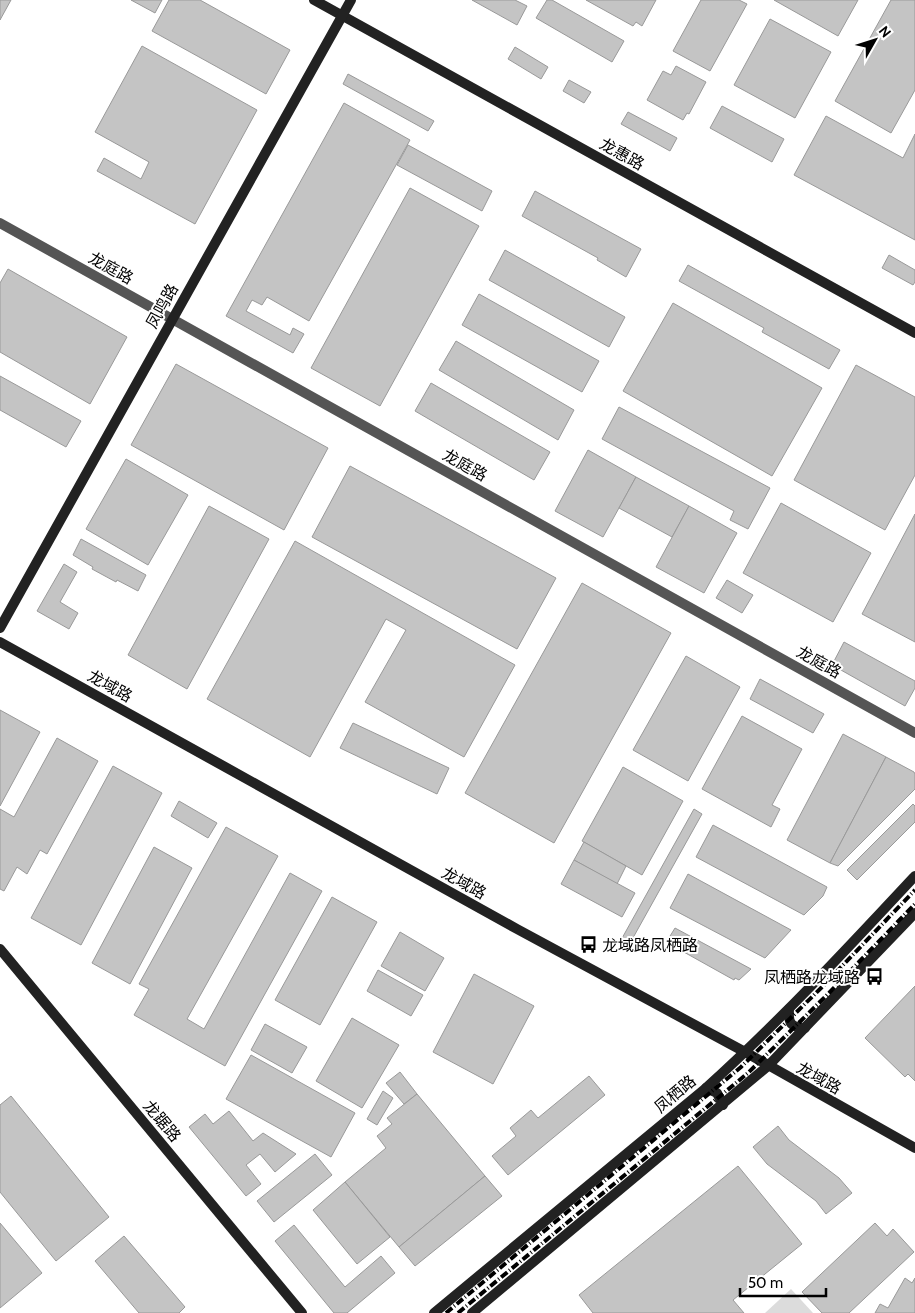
<svg xmlns="http://www.w3.org/2000/svg" width="915" height="1313" font-family="Cabin,'Noto Sans SC',sans-serif">
	<rect width="100%" height="100%" fill="#fff"/>
	<path fill="#dcdcdc" d="M 791,1289 L 813,1313 L 765,1313 Z"/>
	<g fill="#c4c4c4" stroke="#999">
		<path d="M 0,0 L 11,0 L 0,20 Z"/>
		<path d="M 131,0 L 162,0 L 155,13 Z"/>
		<path d="M 169,0 L 200,0 L 290,50 L 266,94 L 152,31 Z"/>
		<path d="M 472,0 L 515,0 L 527,6 L 517,25 Z"/>
		<path d="M 547,0 L 552,0 L 624,41 L 612,62 L 536,18 Z"/>
		<path d="M 586,0 L 656,0 L 642,26 L 636,22 L 633,26 Z"/>
		<path d="M 701,0 L 739,0 L 747,4 L 710,71 L 673,51 Z"/>
		<path d="M 774,0 L 858,0 L 838,36 Z"/>
		<path d="M 891,0 L 915,0 L 915,90 L 891,133 L 835,101 Z"/>
		<path d="M 770,19 L 831,52 L 795,118 L 734,85 Z"/>
		<path d="M 142,46 L 257,110 L 195,224 L 97,171 L 104,158 L 141,179 L 149,162 L 95,132 Z"/>
		<path d="M 515,47 L 548,67 L 541,79 L 508,59 Z"/>
		<path d="M 676,66 L 706,82 L 689,114 L 687,113 L 683,120 L 647,100 L 663,71 L 671,75 Z"/>
		<path d="M 348,74 L 434,121 L 428,131 L 343,84 Z"/>
		<path d="M 569,80 L 591,92 L 584,103 L 563,91 Z"/>
		<path d="M 344,103 L 410,140 L 309,321 L 267,297 L 262,305 L 252,300 L 246,311 L 290,335 L 293,328 L 304,334 L 293,353 L 226,316 Z"/>
		<path d="M 722,106 L 784,139 L 772,162 L 710,128 Z"/>
		<path d="M 628,112 L 677,138 L 670,151 L 621,124 Z"/>
		<path d="M 826,116 L 903,158 L 915,134 L 915,240 L 794,175 Z"/>
		<path d="M 408,145 L 492,191 L 482,211 L 397,165 Z"/>
		<path d="M 410,188 L 479,226 L 380,406 L 311,368 Z"/>
		<path d="M 535,191 L 641,249 L 626,277 L 597,260 L 598,258 L 522,216 Z"/>
		<path d="M 505,250 L 625,317 L 609,347 L 489,280 Z"/>
		<path d="M 889,255 L 915,270 L 915,282 L 913,285 L 882,268 Z"/>
		<path d="M 688,265 L 840,350 L 829,369 L 762,332 L 764,328 L 679,281 Z"/>
		<path d="M 8,269 L 127,337 L 90,404 L 0,352 L 0,283 Z"/>
		<path d="M 479,294 L 599,361 L 582,392 L 462,325 Z"/>
		<path d="M 673,303 L 822,388 L 772,476 L 623,391 Z"/>
		<path d="M 456,341 L 574,410 L 558,440 L 439,370 Z"/>
		<path d="M 176,364 L 328,448 L 284,530 L 131,445 Z"/>
		<path d="M 856,365 L 915,397 L 915,475 L 885,530 L 794,480 Z"/>
		<path d="M 0,376 L 81,421 L 66,447 L 0,410 Z"/>
		<path d="M 431,383 L 550,452 L 534,480 L 415,411 Z"/>
		<path d="M 619,407 L 770,488 L 748,529 L 730,520 L 734,511 L 602,439 Z"/>
		<path d="M 588,450 L 636,477 L 603,537 L 555,511 Z"/>
		<path d="M 126,459 L 188,495 L 148,565 L 86,529 Z"/>
		<path d="M 350,466 L 556,578 L 517,649 L 312,537 Z"/>
		<path d="M 636,477 L 689,506 L 672,537 L 619,508 Z"/>
		<path d="M 781,503 L 871,553 L 833,622 L 743,573 Z"/>
		<path d="M 209,506 L 269,539 L 187,689 L 128,655 Z"/>
		<path d="M 689,506 L 737,533 L 704,593 L 656,567 Z"/>
		<path d="M 915,514 L 915,642 L 862,614 Z"/>
		<path d="M 81,539 L 146,575 L 138,591 L 117,580 L 116,582 L 92,569 L 93,567 L 73,555 Z"/>
		<path d="M 295,541 L 515,665 L 464,757 L 365,702 L 406,630 L 386,619 L 310,757 L 207,699 Z"/>
		<path d="M 64,564 L 77,572 L 60,602 L 78,613 L 69,629 L 37,611 Z"/>
		<path d="M 727,580 L 753,595 L 742,613 L 716,598 Z"/>
		<path d="M 582,583 L 671,633 L 554,843 L 465,793 Z"/>
		<path d="M 844,642 L 915,681 L 915,688 L 905,706 L 832,665 Z"/>
		<path d="M 686,656 L 740,687 L 688,781 L 633,750 Z"/>
		<path d="M 760,679 L 824,714 L 813,733 L 750,699 Z"/>
		<path d="M 0,710 L 40,732 L 0,806 Z"/>
		<path d="M 742,716 L 802,749 L 772,805 L 780,809 L 771,827 L 702,789 Z"/>
		<path d="M 353,723 L 449,768 L 437,794 L 340,748 Z"/>
		<path d="M 843,734 L 886,757 L 830,863 L 787,840 Z"/>
		<path d="M 57,738 L 98,761 L 47,854 L 40,850 L 27,874 L 17,867 L 4,891 L 0,889 L 0,809 L 14,817 Z"/>
		<path d="M 886,757 L 914,772 L 915,774 L 915,789 L 838,866 L 830,863 Z"/>
		<path d="M 113,766 L 162,793 L 81,945 L 31,918 Z"/>
		<path d="M 623,767 L 683,801 L 642,875 L 582,841 Z"/>
		<path d="M 179,801 L 217,823 L 208,838 L 171,816 Z"/>
		<path d="M 913,804 L 915,806 L 915,822 L 857,880 L 847,870 Z"/>
		<path d="M 694,809 L 702,814 L 629,945 L 621,940 Z"/>
		<path d="M 713,825 L 827,887 L 823,896 L 804,915 L 696,857 Z"/>
		<path d="M 226,827 L 278,856 L 187,1019 L 204,1029 L 290,873 L 322,891 L 225,1066 L 134,1015 L 149,989 L 139,984 Z"/>
		<path d="M 584,842 L 626,866 L 617,884 L 574,860 Z"/>
		<path d="M 154,847 L 192,868 L 130,984 L 92,963 Z"/>
		<path d="M 574,860 L 635,893 L 622,917 L 561,884 Z"/>
		<path d="M 688,874 L 791,930 L 765,958 L 670,908 Z"/>
		<path d="M 332,897 L 377,922 L 320,1025 L 275,1000 Z"/>
		<path d="M 675,928 L 751,969 L 739,980 L 735,978 L 734,980 L 673,946 L 674,944 L 667,941 Z"/>
		<path d="M 400,932 L 444,958 L 425,991 L 381,966 Z"/>
		<path d="M 378,970 L 423,995 L 411,1016 L 367,991 Z"/>
		<path d="M 474,974 L 534,1006 L 493,1084 L 433,1052 Z"/>
		<path d="M 915,986 L 915,1081 L 908,1074 L 905,1077 L 865,1038 Z"/>
		<path d="M 352,1018 L 399,1045 L 362,1108 L 316,1081 Z"/>
		<path d="M 265,1024 L 307,1047 L 292,1073 L 251,1050 Z"/>
		<path d="M 251,1055 L 355,1113 L 331,1157 L 226,1099 Z"/>
		<path d="M 400,1072 L 417,1094 L 404,1104 L 386,1083 Z"/>
		<path d="M 589,1076 L 605,1095 L 508,1175 L 492,1156 L 516,1136 L 510,1128 L 531,1110 L 538,1118 Z"/>
		<path d="M 383,1091 L 393,1098 L 377,1125 L 367,1119 Z"/>
		<path d="M 417,1094 L 485,1176 L 399,1247 L 345,1182 L 386,1148 L 377,1136 L 392,1124 L 387,1118 Z"/>
		<path d="M 11,1096 L 109,1217 L 56,1261 L 0,1192 L 0,1105 Z"/>
		<path d="M 229,1111 L 253,1141 L 263,1133 L 296,1154 L 275,1172 L 260,1154 L 246,1165 L 261,1184 L 246,1196 L 189,1127 L 205,1114 L 213,1124 Z"/>
		<path d="M 778,1126 L 789,1140 L 839,1178 L 852,1193 L 826,1214 L 816,1201 L 767,1164 L 753,1147 Z"/>
		<path d="M 315,1154 L 332,1175 L 274,1222 L 257,1201 Z"/>
		<path d="M 738,1166 L 802,1244 L 733,1300 L 744,1313 L 593,1313 L 579,1295 Z"/>
		<path d="M 485,1176 L 502,1196 L 415,1266 L 399,1247 Z"/>
		<path d="M 345,1182 L 390,1237 L 357,1264 L 313,1210 Z"/>
		<path d="M 0,1223 L 42,1273 L 0,1308 Z"/>
		<path d="M 875,1223 L 887,1236 L 893,1229 L 914,1252 L 849,1313 L 822,1313 L 802,1292 Z"/>
		<path d="M 294,1225 L 345,1287 L 381,1256 L 395,1273 L 347,1313 L 334,1313 L 275,1241 Z"/>
		<path d="M 124,1236 L 185,1307 L 179,1313 L 139,1313 L 95,1261 Z"/>
		<path d="M 905,1278 L 912,1283 L 915,1278 L 915,1313 L 875,1313 L 880,1304 L 888,1308 Z"/>
	</g>
	<g fill="none" stroke-linecap="round" stroke-linejoin="round">
		<path stroke="#555" stroke-width="10" d="M 0,223 L 915,733"/>
		<g stroke="#222" stroke-width="10">
			<path d="M 314,0 L 915,333"/>
			<path d="M 0,628 L 351,0"/>
			<path d="M 0,642 L 517,929 L 745,1052 L 915,1148"/>
			<path d="M 0,949 L 302,1313"/>
			<path d="M 789,1009 C 788,1024 791,1027 805,1028"/>
			<path d="M 706,1088 L 717,1093 L 723,1105"/>
			<path d="M 434,1313 L 706,1088 C 780,1021 847,949 915,876"/>
			<path d="M 472,1313 L 768,1066 L 915,913"/>
		</g>
		<g stroke="#000" stroke-width="4" stroke-dasharray="8 2.5 1 2.5" stroke-linecap="butt">
			<path d="M 446,1313 L 741,1067 L 822,987 L 915,890"/>
			<path d="M 458,1313 L 748,1073 L 829,993 L 915,904"/>
		</g>
	</g>
	<defs>
		<symbol id="bus-bare" viewBox="-9 -9 18 18"><path d="M-5-6H5V4H4V6H2V4H-2V6H-4V4H-5ZM-3.5-4V0h7V-4ZM-3.5 1.2v1.5H-2V1.2ZM2 1.2v1.5H3.5V1.2Z" fill="#000" stroke="#fff" stroke-width="2.5" paint-order="stroke"/></symbol>
	</defs>
	<g fill-rule="evenodd">
		<use href="#bus-bare" x="576" y="932" width="25" height="25"/>
		<use href="#bus-bare" x="862" y="964" width="25" height="25"/>
	</g>
	<g text-anchor="middle" dominant-baseline="central" stroke-width="4" stroke-linejoin="round" paint-order="stroke">
		<g font-size="16" fill="#000" stroke="#fff">
			<text transform="translate(622 154) rotate(29)">龙惠路</text>
			<text transform="translate(111 268) rotate(29)">龙庭路</text>
			<text transform="translate(162 306) rotate(-61)">凤鸣路</text>
			<text transform="translate(465 465) rotate(29)">龙庭路</text>
			<text transform="translate(819 662) rotate(29)">龙庭路</text>
			<text transform="translate(110 686) rotate(29)">龙域路</text>
			<text transform="translate(464 883) rotate(29)">龙域路</text>
			<text transform="translate(819 1078) rotate(29)">龙域路</text>
			<text transform="translate(675 1094) rotate(-40)">凤栖路</text>
			<text transform="translate(162 1121) rotate(50)">龙踞路</text>
		</g>
		<g font-size="16" fill="#000" stroke="#fff" text-anchor="start">
			<text x="602" y="945">龙域路凤栖路</text>
			<text x="860" y="977" text-anchor="end">凤栖路龙域路</text>
		</g>
	</g>
	<g transform="translate(875 40) rotate(51)" stroke="#ffffff" stroke-width="4" paint-order="stroke">
	<path d="M0-4L9 19L0 12L-9 19Z" fill="#000000"/>
	<text y="-8" font-size="14" font-weight="bold" text-anchor="middle" fill="#000000">N</text>
	</g>
	<path d="M740 1288v8h86v-8" fill="none" stroke="#000000" stroke-width="2.5"/>
	<text x="748" y="1288" font-size="15" fill="#000000" stroke="#ffffff" stroke-width="4" paint-order="stroke">50 m</text>
</svg>
